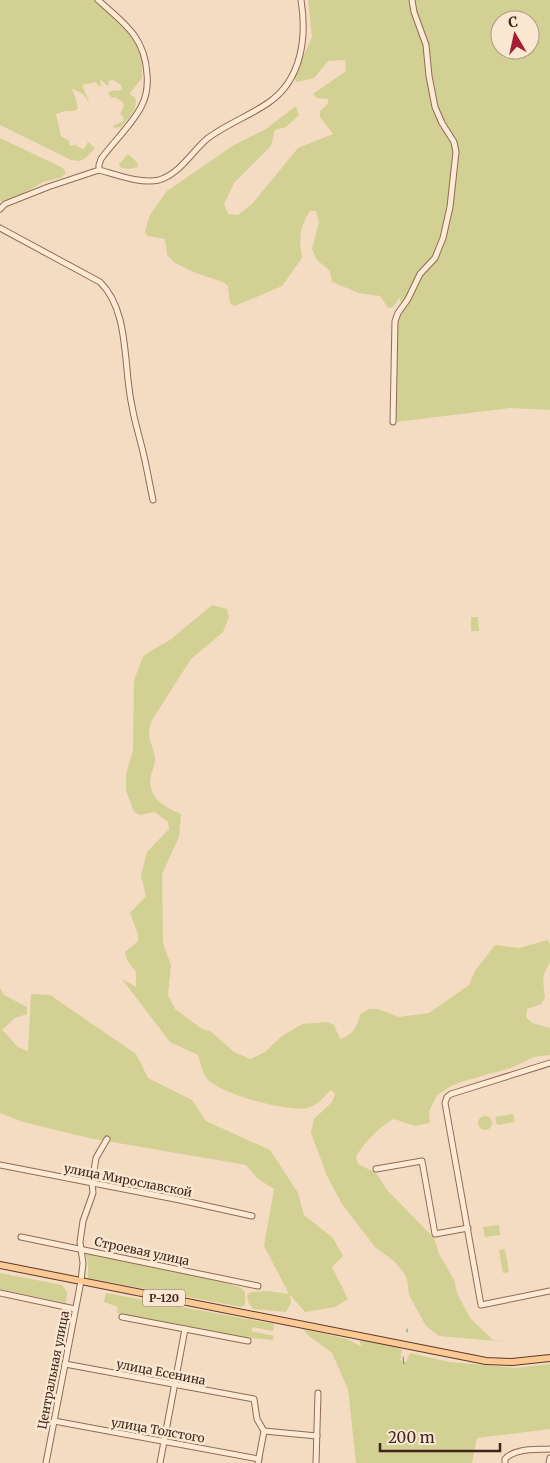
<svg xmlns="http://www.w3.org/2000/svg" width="550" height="1463" font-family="Merriweather,serif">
	<rect width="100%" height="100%" fill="#f3dcc1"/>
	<g fill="#d3d093" fill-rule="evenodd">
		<path d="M 0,0 L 94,0 L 115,17 L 128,32 L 141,52 L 142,62 L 142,78 L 130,93 L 130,95 L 135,97 C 139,109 128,118 121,127 L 113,128 L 113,126 L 123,121 L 124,118 L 120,114 L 124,106 L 123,102 L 115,97 L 112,98 L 108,93 L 110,91 L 122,90 L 121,85 L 113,80 L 108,81 L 109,85 L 108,86 L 100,79 L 101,86 L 99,86 L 95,82 L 82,85 L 90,104 L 83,94 L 71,88 L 75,96 L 78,108 L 75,111 L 65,111 L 56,114 L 61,136 L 69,141 L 70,146 L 75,145 L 80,148 L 84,149 L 88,142 L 95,148 C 93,151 83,161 79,161 C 77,161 74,160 71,160 L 0,125 Z"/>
		<path d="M 308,0 L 550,0 L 550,410 L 510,408 L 396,422 L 397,321 L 402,312 L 400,297 L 393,307 L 388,308 L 380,296 L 359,293 L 332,282 L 330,271 L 317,260 L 312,249 L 319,222 L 316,211 L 310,211 C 299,227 299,240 302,258 L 282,286 L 235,306 L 230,303 L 228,286 L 223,282 L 196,273 L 175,263 L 167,255 L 165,239 L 147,236 L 145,230 L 150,215 L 167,191 L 234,145 L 266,129 L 296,106 L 299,115 L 286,127 L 275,130 L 271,146 L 234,183 L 224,204 L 228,214 L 238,215 L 252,204 L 298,148 L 333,134 L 320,117 L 320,111 L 328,104 L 328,99 L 317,98 L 313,94 L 346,71 L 345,60 L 328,61 L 314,78 L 297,82 L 294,77 L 312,37 ZM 500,20 L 530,20 L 530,50 L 500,50 Z"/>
		<path d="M 0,138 L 63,168 L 66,173 L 62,177 L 43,182 L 14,199 L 0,201 Z"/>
		<path d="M 128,154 L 137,162 L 138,167 L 128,169 L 120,167 L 119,164 Z"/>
		<path d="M 212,605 L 227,609 L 229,617 L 223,632 L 191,659 L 152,720 C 145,738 153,743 155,759 C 155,766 150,775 150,782 C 152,802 166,807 181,814 L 179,837 L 162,874 L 163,943 L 171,965 L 168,995 L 175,1009 L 202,1029 L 210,1031 L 234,1052 L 250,1059 L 265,1052 L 282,1036 L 302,1024 L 327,1022 L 334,1025 L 340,1039 C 353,1035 358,1026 360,1014 L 369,1009 L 378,1009 L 399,1017 L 429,1013 L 469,985 L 475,971 L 495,945 L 519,948 L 548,940 L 550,945 L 550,962 L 544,974 L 543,981 L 545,997 L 541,1004 L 527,1009 L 526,1017 L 532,1023 L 550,1028 L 550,1055 L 534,1057 L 511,1068 L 464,1081 L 451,1086 L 437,1095 L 429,1111 L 430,1123 L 415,1126 L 394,1119 C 381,1125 362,1145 356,1157 L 358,1164 L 376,1173 L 387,1190 L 434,1238 L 439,1254 L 454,1280 L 457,1293 L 470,1318 L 493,1340 L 508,1342 L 439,1336 L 426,1326 L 409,1295 L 407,1279 L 404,1273 L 394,1261 L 375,1247 L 342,1204 L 327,1176 L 311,1133 L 314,1119 L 332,1102 L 335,1094 L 331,1090 C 323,1097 319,1105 307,1108 C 288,1112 217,1094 206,1077 C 202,1071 200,1062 198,1055 L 170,1042 L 122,979 L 136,987 L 136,972 L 127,960 L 125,952 L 138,941 L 138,934 L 130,913 L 146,896 L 141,875 L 147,852 L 169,829 L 168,822 L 155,812 L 140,815 L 134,812 L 126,790 L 126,774 L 133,751 L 134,680 L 143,657 L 149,652 L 170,640 Z"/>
		<path d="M 471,617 L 478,617 L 479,631 L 471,631 Z"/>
		<path d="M 0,988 L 4,995 L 27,1007 L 27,1014 L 15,1018 L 2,1030 C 13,1039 13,1047 28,1051 L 31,994 L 50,995 L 136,1054 L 148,1078 L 192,1100 L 206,1121 L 270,1150 L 298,1193 L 304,1215 L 333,1238 L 343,1256 L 332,1267 L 348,1299 L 335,1307 L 305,1312 L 290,1295 L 291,1303 L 286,1312 L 253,1309 L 249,1304 L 247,1296 L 250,1292 L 267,1291 L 289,1294 L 264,1246 L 274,1189 L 258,1179 L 246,1165 L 89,1138 L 23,1122 L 0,1113 Z"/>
		<path d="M 513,1114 L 515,1122 L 497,1125 L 495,1117 Z"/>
		<circle cx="485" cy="1123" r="7"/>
		<path d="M 499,1225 L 500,1235 L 485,1237 L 483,1227 Z"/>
		<path d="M 505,1249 L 509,1272 L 503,1273 L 499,1250 Z"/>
		<path d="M 85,1250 L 201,1275 L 241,1288 L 245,1292 L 245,1304 L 242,1307 L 88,1278 L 88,1263 Z"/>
		<path d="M 0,1273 L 62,1285 L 67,1292 L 66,1303 L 0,1289 Z"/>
		<path d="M 106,1293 L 274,1324 L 273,1331 L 253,1327 L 251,1331 L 274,1336 L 273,1340 L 250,1338 L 125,1315 L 117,1313 L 118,1307 L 104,1302 Z"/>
		<path d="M 303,1329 L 347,1339 L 362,1347 L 359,1340 L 360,1339 L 399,1348 L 402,1350 L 400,1360 L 406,1362 L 410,1353 L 449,1362 L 516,1368 L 550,1364 L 550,1429 L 477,1438 L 472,1463 L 356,1463 L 348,1389 L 332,1353 L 309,1336 Z"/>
	</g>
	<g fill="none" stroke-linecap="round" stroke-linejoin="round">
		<g stroke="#699482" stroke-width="1">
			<path d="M 407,1332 L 407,1329"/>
			<path d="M 403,1357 L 404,1364"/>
		</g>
		<defs>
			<g id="minor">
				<path d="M 98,0 C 124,23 145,37 147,74 C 148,85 146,98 141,107 C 131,126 113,142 101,159 L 99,165 L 99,170"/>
				<path d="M 99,170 C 117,175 141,184 159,180 C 180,174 192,151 208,138 C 227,124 249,116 268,103 C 302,80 307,37 301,0"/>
				<path d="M 0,209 L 5,204 L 48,187 L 99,170"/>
				<path d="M 0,228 L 100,282 C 130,311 123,367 132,406 C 134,419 138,431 141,444 C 146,462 149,482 153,500"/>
				<path d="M 393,422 L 395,321 L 398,313 L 408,299 L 420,274 L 435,258 L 443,238 L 450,207 L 456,152 L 454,142 L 442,123 L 435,107 L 429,76 L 426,45 L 414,12 L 412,0"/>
				<path d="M 550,1063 L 451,1094 L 447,1097 L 445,1103 L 481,1305 L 550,1291"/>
				<path d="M 0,1165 L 180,1200 L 252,1216"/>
				<path d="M 376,1169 L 422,1161 L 435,1234 L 468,1228"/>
				<path d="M 21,1237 L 258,1286"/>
				<path d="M 0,1293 L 75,1309"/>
				<path d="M 122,1317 L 248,1341"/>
				<path d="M 65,1364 L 254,1399 L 257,1419 L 264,1431 L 258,1463"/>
				<path d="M 54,1421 L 259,1459"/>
				<path d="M 264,1431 L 317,1436"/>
				<path d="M 46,1463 L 81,1281 L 83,1263 L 80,1242 L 83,1221 L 93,1193 L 92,1183 L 96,1158 L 107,1139"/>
				<path d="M 160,1463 L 185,1329"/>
				<path d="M 316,1463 L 318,1393"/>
				<path d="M 505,1463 L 505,1459 C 515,1448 535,1450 550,1449"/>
				<path d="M 549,1463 L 550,1458"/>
			</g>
			<path id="major" d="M 0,1265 L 486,1361 L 512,1362 L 550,1358"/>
		</defs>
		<use href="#minor" stroke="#8f6b56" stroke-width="7"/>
		<use href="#major" stroke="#5c392a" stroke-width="8"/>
		<use href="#minor" stroke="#fdead5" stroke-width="5"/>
		<use href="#major" stroke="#fbca94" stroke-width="6"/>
	</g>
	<g text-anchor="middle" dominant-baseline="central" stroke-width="5" stroke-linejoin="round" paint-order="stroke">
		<rect fill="#fae7d1" stroke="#766052" stroke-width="1" x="143" y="1289.5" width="42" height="17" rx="4"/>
		<g font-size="11" font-weight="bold" fill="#3d261c">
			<text x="164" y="1298">Р-120</text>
		</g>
		<g font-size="12" fill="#3d261c" stroke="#fae7d1">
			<text transform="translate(128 1180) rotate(11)">улица Мирославской</text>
			<text transform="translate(142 1251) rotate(12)">Строевая улица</text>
			<text transform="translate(53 1370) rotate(-79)">Центральная улица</text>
			<text transform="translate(161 1372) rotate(11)">улица Есенина</text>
			<text transform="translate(158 1430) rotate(10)">улица Толстого</text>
		</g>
	</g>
	<g transform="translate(515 35) rotate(351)"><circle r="24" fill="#fae7d1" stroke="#ae9a89"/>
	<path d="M0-4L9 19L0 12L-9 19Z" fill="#a61e36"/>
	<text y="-8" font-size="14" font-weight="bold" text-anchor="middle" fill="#3d261c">С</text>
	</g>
	<path d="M380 1443v8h120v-8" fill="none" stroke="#3d261c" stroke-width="2.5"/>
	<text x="388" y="1443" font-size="15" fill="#3d261c" stroke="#fae7d1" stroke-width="4" paint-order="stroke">200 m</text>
</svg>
